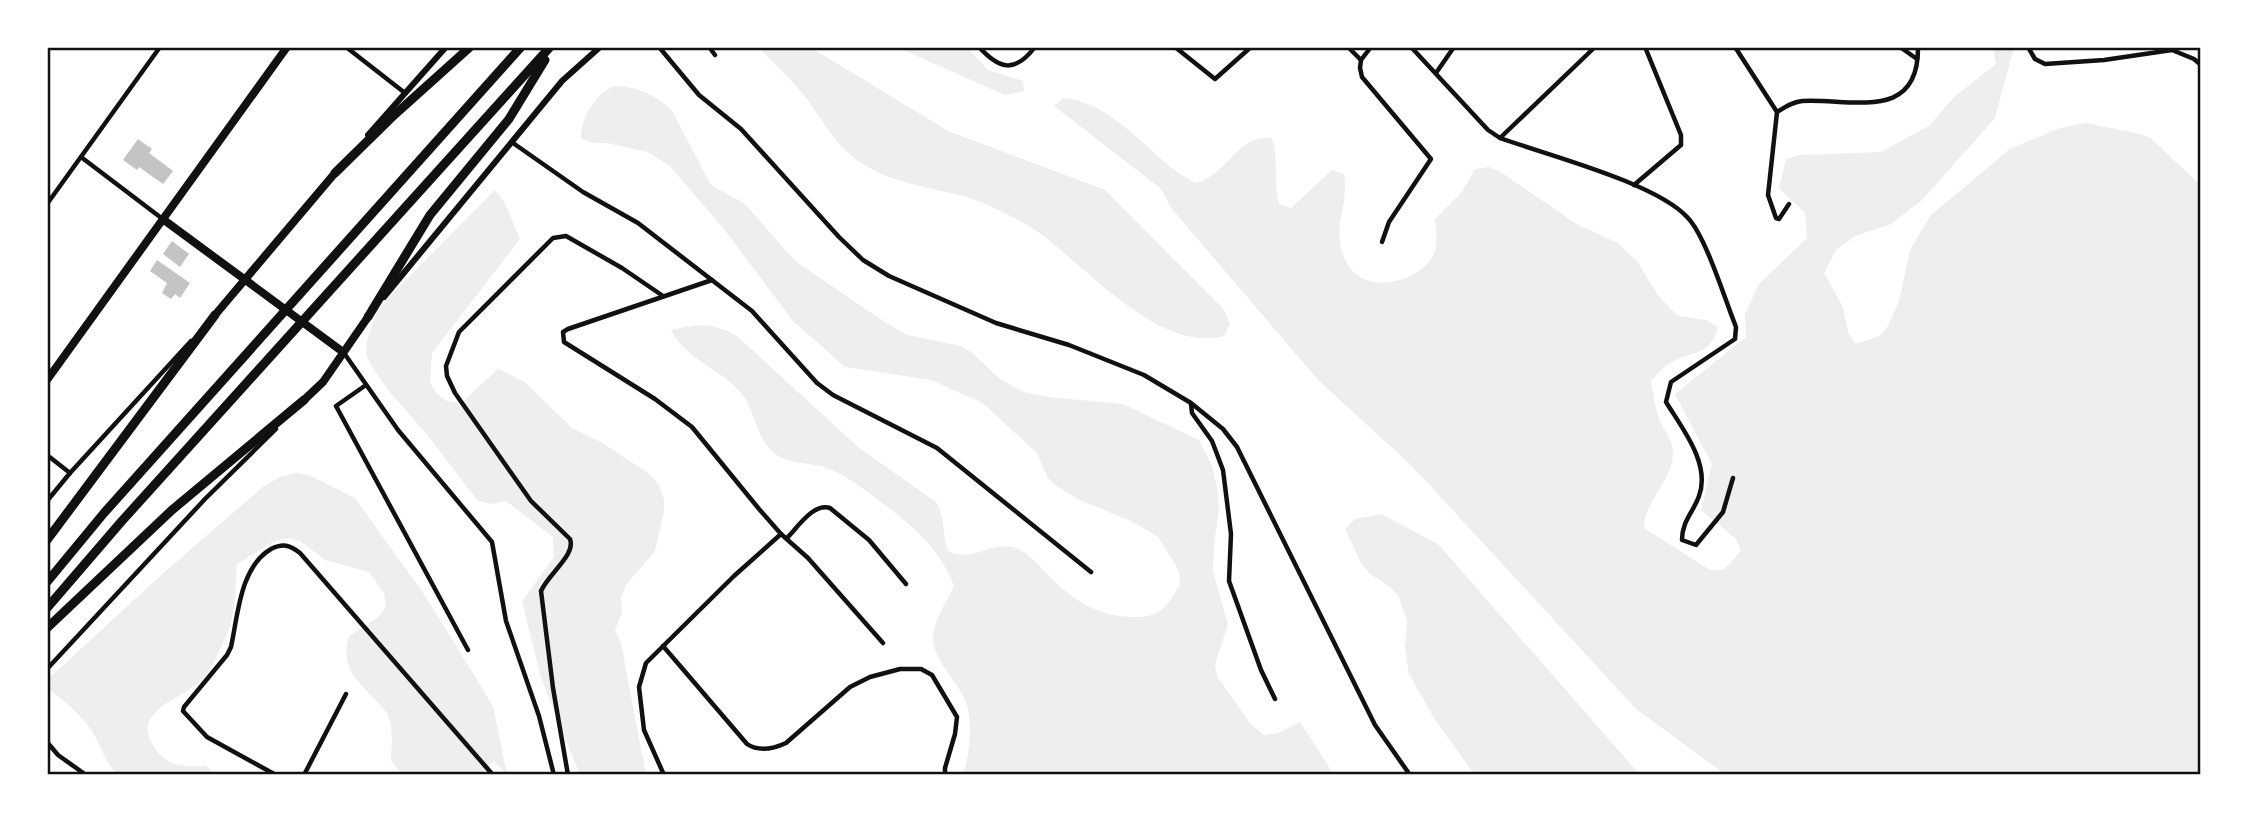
<svg xmlns="http://www.w3.org/2000/svg" width="2248" height="822" font-family="Helvetica,sans-serif">
	<rect width="100%" height="100%" fill="#fff"/>
	<g fill="#eee">
		<path d="M 758,47 L 810,47 L 948,131 L 1105,190 L 1224,310 L 1230,324 L 1224,336 C 1156,354 1083,261 1032,228 C 1014,217 990,205 970,198 C 932,187 894,185 860,162 C 834,145 818,112 799,89 C 786,75 772,61 758,47 Z"/>
		<path d="M 897,47 L 967,47 L 988,70 L 1023,81 L 1024,91 L 1005,95 Z"/>
		<path d="M 1993,47 L 2014,47 L 1995,118 L 1922,200 L 1891,224 L 1855,236 L 1836,250 L 1824,273 L 1843,307 L 1848,332 L 1855,344 L 1880,336 L 1888,326 L 1899,301 L 1910,250 L 1930,216 L 2010,149 L 2060,128 L 2086,123 L 2140,134 L 2152,139 L 2201,186 L 2201,775 L 1726,775 L 1636,709 L 1411,465 L 1318,380 L 1172,209 L 1160,188 L 1054,106 L 1063,98 C 1107,101 1140,143 1172,168 C 1179,174 1188,178 1195,183 C 1228,176 1236,134 1272,138 C 1279,160 1273,182 1279,204 L 1291,208 L 1332,170 L 1344,174 C 1350,208 1328,230 1348,265 C 1366,295 1417,283 1432,257 C 1439,246 1436,231 1435,219 L 1462,192 L 1475,169 L 1489,167 L 1502,173 L 1578,225 L 1618,243 L 1637,261 L 1659,297 L 1678,316 L 1706,320 L 1718,327 C 1711,356 1693,350 1672,362 C 1664,366 1657,375 1651,381 C 1653,393 1655,407 1659,418 C 1663,431 1673,439 1673,453 C 1672,482 1644,501 1644,528 L 1710,570 L 1724,570 L 1741,551 L 1736,539 L 1701,510 L 1712,464 L 1675,394 L 1746,337 L 1745,314 L 1759,284 L 1807,238 L 1805,213 L 1779,188 L 1786,159 L 1799,155 L 1881,152 L 1929,126 L 1954,97 L 1996,64 Z"/>
		<path d="M 614,86 C 636,86 657,95 672,111 L 711,185 L 745,204 L 795,261 L 886,323 L 908,335 L 960,346 L 971,352 L 1000,379 L 1023,392 L 1048,397 L 1123,404 L 1199,440 L 1212,466 L 1218,492 L 1219,508 L 1214,545 L 1213,571 L 1228,624 L 1215,664 L 1217,676 L 1250,723 L 1264,735 L 1278,733 L 1300,722 L 1334,775 L 963,775 C 970,751 975,717 962,694 C 953,676 932,658 933,636 C 934,620 947,601 954,586 C 939,545 905,519 870,494 C 856,483 841,473 824,467 C 807,462 788,465 774,453 C 755,437 756,411 741,393 C 720,368 686,360 671,330 C 698,324 712,321 738,337 L 858,447 L 936,502 C 947,520 941,533 948,551 C 973,563 993,540 1016,548 C 1030,553 1043,570 1053,580 C 1077,603 1101,617 1134,617 C 1142,617 1149,617 1156,613 C 1167,608 1173,595 1180,585 L 1179,571 L 1158,537 L 1133,522 L 1080,500 L 1056,486 L 1047,477 L 1037,453 L 983,403 L 931,380 L 845,367 L 793,321 L 724,229 L 670,166 L 648,152 L 607,143 L 594,143 L 581,139 C 581,117 594,95 614,86 Z"/>
		<path d="M 495,190 L 505,203 L 520,239 L 432,353 L 430,382 L 437,394 L 447,401 L 461,403 L 498,369 L 525,382 L 572,428 L 601,442 L 651,475 L 659,486 L 664,499 L 664,512 L 655,551 L 626,585 L 621,598 L 622,612 L 615,630 L 621,643 L 646,775 L 580,775 L 541,678 L 522,601 L 554,557 L 553,537 L 506,501 L 491,504 L 477,500 L 429,437 L 388,390 L 372,367 L 366,354 L 367,340 L 376,314 L 384,302 Z"/>
		<path d="M 296,473 L 309,475 L 355,498 L 426,597 L 493,706 L 507,775 L 494,761 L 481,775 L 403,775 L 391,761 C 391,747 394,729 388,716 C 386,711 382,707 378,703 C 358,681 339,668 349,636 L 378,617 L 386,607 L 384,593 L 369,572 L 325,560 L 300,541 L 288,538 L 275,541 L 237,564 C 235,582 236,601 232,618 C 231,628 214,663 208,673 C 191,699 123,708 157,751 C 170,767 187,767 206,766 L 216,775 L 117,775 C 105,761 101,746 92,731 C 80,714 64,700 47,688 L 47,680 L 160,576 L 264,486 L 280,477 Z"/>
		<path d="M 1381,514 L 1438,544 L 1640,775 L 1475,775 L 1435,720 L 1409,674 L 1405,648 L 1407,621 L 1399,597 L 1390,587 L 1369,573 L 1361,563 L 1345,529 L 1355,519 Z"/>
	</g>
	<g fill="#c4c4c4">
		<path d="M 138,139 L 152,149 L 149,153 L 173,171 L 163,184 L 139,167 L 137,170 L 123,160 Z"/>
		<path d="M 172,241 L 189,254 L 180,267 L 163,254 Z"/>
		<path d="M 157,260 L 190,283 L 180,298 L 175,294 L 171,299 L 162,293 L 167,283 L 150,271 Z"/>
	</g>
	<g fill="none" stroke-linecap="round" stroke-linejoin="round">
		<g stroke="#111" stroke-width="4.5">
			<path d="M 346,47 L 405,93"/>
			<path d="M 659,47 L 699,95 L 741,129 L 839,237 L 863,260 L 889,276 L 996,323 L 1069,345 L 1144,375 L 1191,403 L 1223,429 L 1237,447 L 1375,725 L 1410,775"/>
			<path d="M 709,47 L 715,55"/>
			<path d="M 979,47 C 1000,70 1015,73 1035,47"/>
			<path d="M 1175,47 L 1215,79 L 1251,47"/>
			<path d="M 1348,47 L 1361,60"/>
			<path d="M 1411,47 L 1488,130 L 1500,138 C 1547,155 1657,183 1688,218 C 1706,237 1725,300 1736,327 L 1735,339 L 1671,382 L 1666,402 C 1682,428 1711,464 1699,496 C 1693,513 1682,521 1682,540 L 1696,545 L 1723,512 L 1733,478"/>
			<path d="M 1735,47 L 1777,112 L 1768,195 L 1776,218 L 1779,219 L 1789,204"/>
			<path d="M 1900,47 L 1917,59"/>
			<path d="M 2028,47 L 2035,59 L 2045,64 L 2104,60 L 2172,50 L 2194,59 L 2201,65"/>
			<path d="M 1361,60 L 1360,68 L 1362,77 L 1431,159 L 1389,222 L 1382,242"/>
			<path d="M 1361,60 L 1371,47"/>
			<path d="M 1436,73 L 1454,47"/>
			<path d="M 1777,112 C 1785,107 1792,102 1802,101 C 1851,98 1919,123 1918,47"/>
			<path d="M 1500,138 L 1595,47"/>
			<path d="M 513,143 L 583,192 L 638,223 L 752,311 L 817,383 L 833,395 L 937,448 L 1091,572"/>
			<path d="M 81,157 L 164,220"/>
			<path d="M 1634,185 L 1681,145 L 1681,135 L 1645,47"/>
			<path d="M 47,204 L 160,47"/>
			<path d="M 712,280 L 568,329 L 563,332 L 564,342 L 655,399 L 692,427 L 759,509 L 781,534 L 808,558 L 883,643"/>
			<path d="M 344,353 L 398,430 L 492,542 L 506,621 L 539,716 L 554,775"/>
			<path d="M 366,385 L 336,406 L 468,650"/>
			<path d="M 1191,404 L 1192,413 L 1212,441 L 1223,470 L 1231,534 L 1229,581 L 1261,670 L 1275,699"/>
			<path d="M 47,455 L 70,473"/>
			<path d="M 47,501 L 70,473 L 191,341"/>
			<path d="M 787,538 C 798,527 813,503 830,508 L 869,540 L 906,584"/>
			<path d="M 663,646 L 747,744 C 759,752 773,749 786,743 L 850,687 L 870,677 L 900,669 L 921,669 L 932,675 L 957,717 L 955,734 L 945,768 L 945,775"/>
			<path d="M 47,669 L 205,499 L 276,429"/>
			<path d="M 47,742 L 58,755 L 86,775"/>
			<path d="M 276,775 L 207,737 L 183,711 L 184,707 L 227,655 L 231,647 C 238,615 240,567 271,549 C 283,543 290,545 300,553 L 493,775"/>
			<path d="M 304,775 L 346,694"/>
			<path d="M 568,775 L 553,688 L 541,591 C 549,573 576,555 570,539 L 531,501 L 507,467 L 455,393 L 447,376 L 446,366 L 459,332 L 553,238 L 566,236 L 622,268 L 663,296"/>
			<path d="M 664,775 L 644,730 L 639,687 L 646,663 L 734,576 L 781,534"/>
		</g>
		<g stroke="#111" stroke-width="6">
			<path d="M 368,135 L 446,47"/>
			<path d="M 384,297 L 562,81 L 600,47"/>
		</g>
		<g stroke="#111" stroke-width="8">
			<path d="M 164,220 L 343,352"/>
			<path d="M 215,315 L 335,173"/>
			<path d="M 47,380 L 287,47"/>
			<path d="M 304,400 L 323,382 L 368,317"/>
		</g>
		<g stroke="#111" stroke-width="9">
			<path d="M 335,173 L 391,118 L 470,47"/>
			<path d="M 368,317 L 430,215 L 509,119 L 545,60"/>
			<path d="M 47,540 L 215,315"/>
			<path d="M 47,582 L 104,513 L 521,47"/>
			<path d="M 47,608 L 121,522 L 550,47"/>
			<path d="M 47,628 L 172,510 L 304,400"/>
		</g>
	</g>
	<rect width="2248" height="822" fill="none" stroke="#ffffff" stroke-width="98"/>
	<rect x="49" y="49" width="2150" height="724" fill="none" stroke="#111" stroke-width="2.5"/>
</svg>
